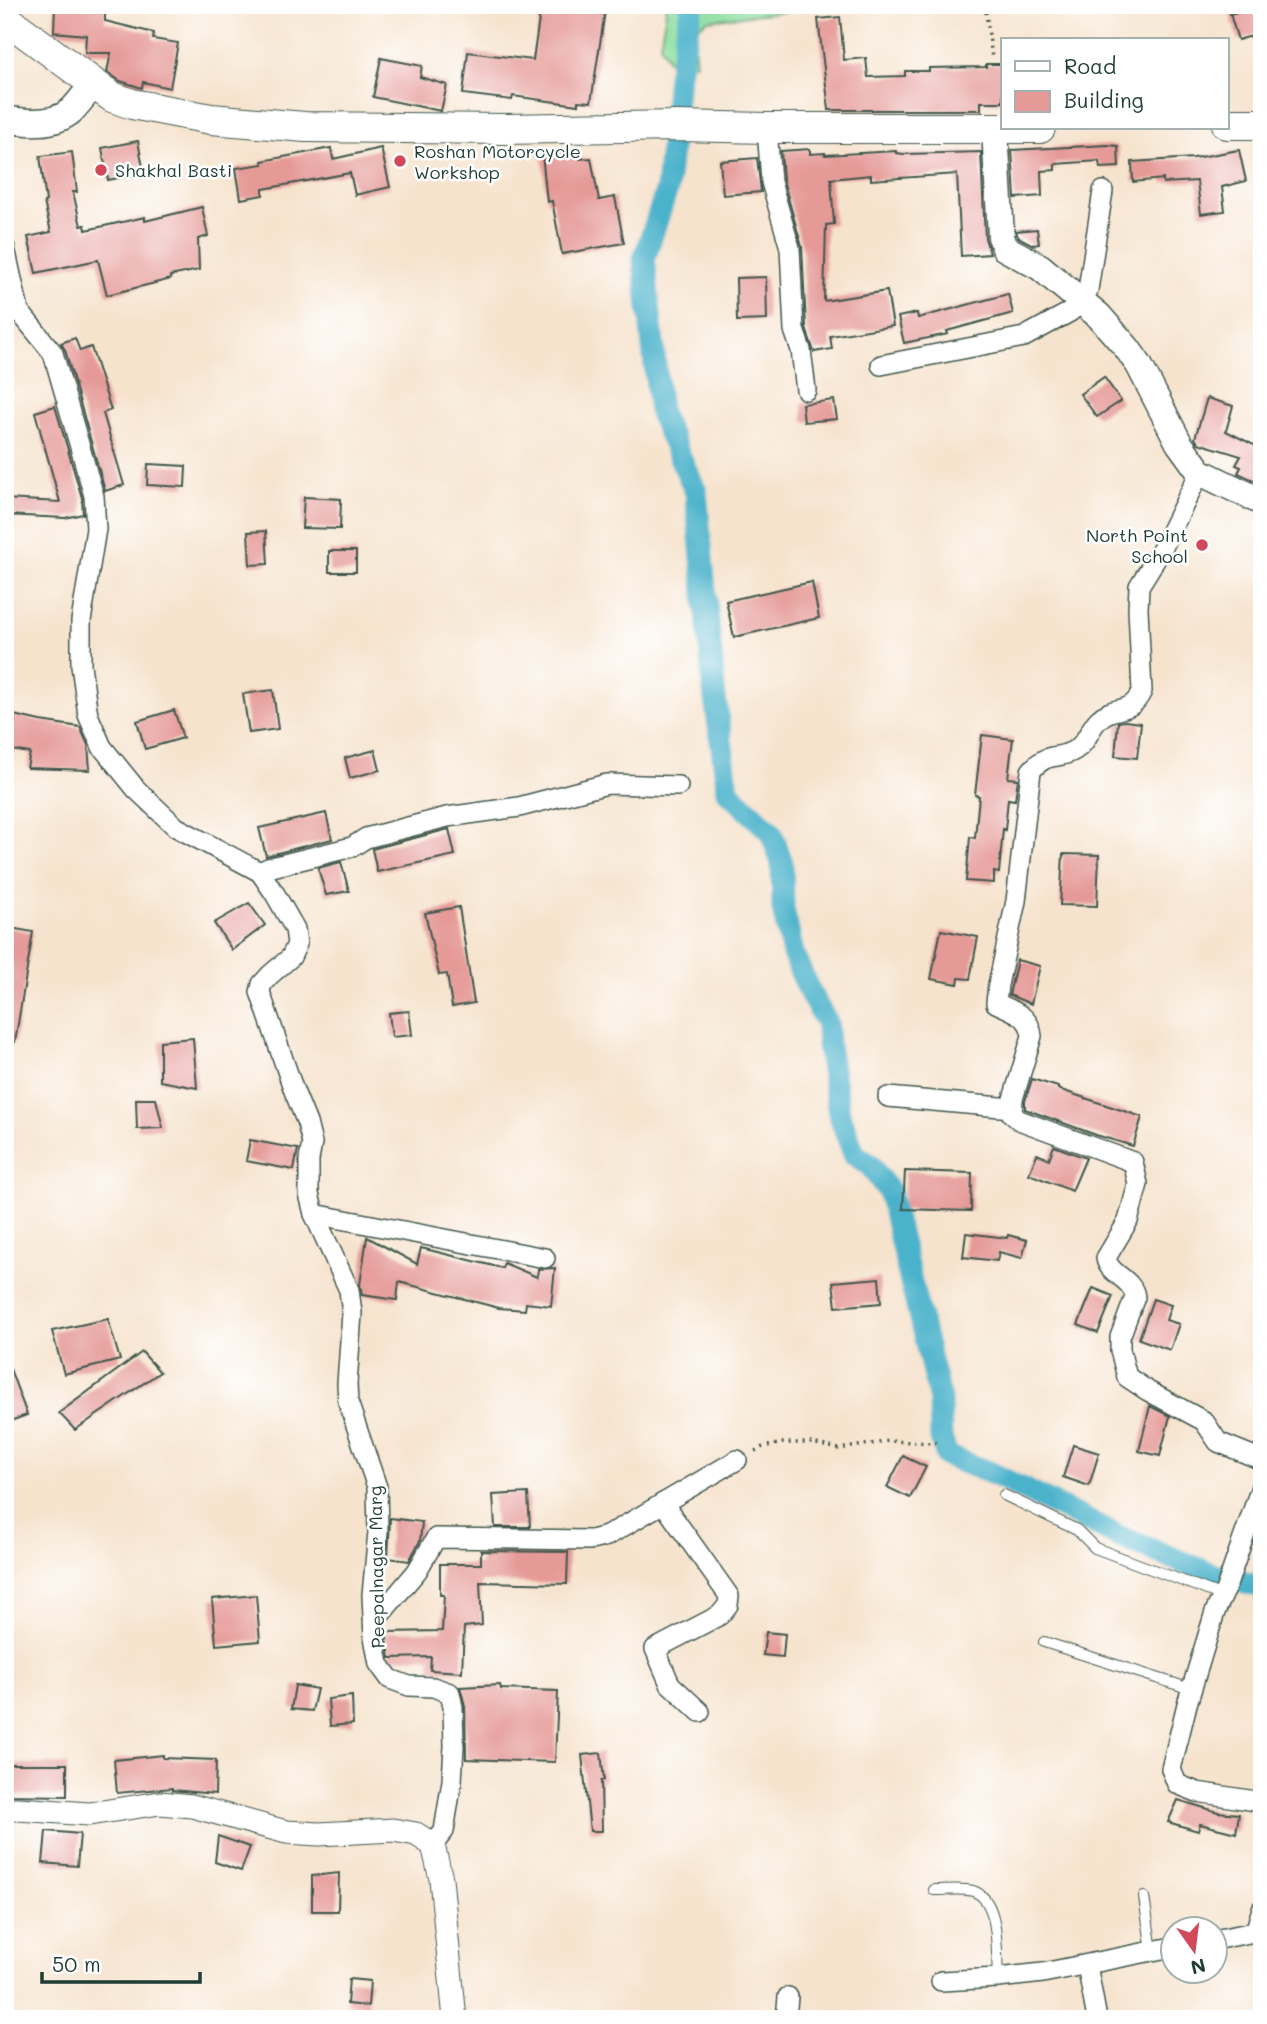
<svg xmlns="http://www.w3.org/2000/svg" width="1267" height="2024" font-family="Mali,sans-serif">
	<rect width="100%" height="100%" fill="#fff"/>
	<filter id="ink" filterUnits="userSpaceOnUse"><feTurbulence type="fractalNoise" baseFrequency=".0143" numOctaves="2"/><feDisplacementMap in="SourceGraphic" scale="14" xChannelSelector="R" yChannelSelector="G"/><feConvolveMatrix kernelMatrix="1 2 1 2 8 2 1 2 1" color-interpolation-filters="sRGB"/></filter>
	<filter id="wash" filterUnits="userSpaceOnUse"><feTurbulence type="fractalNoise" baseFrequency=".00686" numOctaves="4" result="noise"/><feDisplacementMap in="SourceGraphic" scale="28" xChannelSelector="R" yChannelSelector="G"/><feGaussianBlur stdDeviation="1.57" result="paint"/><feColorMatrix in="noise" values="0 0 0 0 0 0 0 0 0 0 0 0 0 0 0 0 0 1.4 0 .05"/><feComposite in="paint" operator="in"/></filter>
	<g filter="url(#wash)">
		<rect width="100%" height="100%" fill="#f6e3cd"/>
		<path fill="#8cde9f" stroke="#568e6a" stroke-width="2" d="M 665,5 L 843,5 L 707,20 L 693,32 L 696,64 L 668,60 L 660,44 L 666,12 Z"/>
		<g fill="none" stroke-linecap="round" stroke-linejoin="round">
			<path stroke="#4cb2cb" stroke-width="23" d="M 692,5 L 678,77 L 667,189 L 644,259 L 660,413 L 696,492 L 714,690 L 728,791 L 771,832 L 782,863 L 783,909 L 793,954 L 811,995 L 827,1023 L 828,1045 L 839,1113 L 854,1154 L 870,1165 L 889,1192 L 940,1400 L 941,1438 L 947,1456 L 991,1473 L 1120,1537 L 1214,1575 L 1262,1587"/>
		</g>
		<g id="blocks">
			<g fill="#e59a97">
				<path d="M 55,5 L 105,5 L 105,21 L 154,33 L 153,39 L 178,43 L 170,88 L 143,82 L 142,88 L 120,81 L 107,72 L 111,53 L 85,53 L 86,35 L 54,32 Z"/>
				<path d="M 541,5 L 606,5 L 591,102 L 578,101 L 578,105 L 513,96 L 512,100 L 463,94 L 468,52 L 533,60 Z"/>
				<path d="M 1262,5 L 1262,33 L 1238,40 L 1230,14 Z"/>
				<path d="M 840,17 L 844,60 L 866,58 L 868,77 L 905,76 L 905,71 L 929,71 L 929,68 L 986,67 L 986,64 L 1003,64 L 1003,102 L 981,102 L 981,110 L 829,110 L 818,19 Z"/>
				<path d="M 381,58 L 422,66 L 420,77 L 447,85 L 441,111 L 373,97 Z"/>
				<path d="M 138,141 L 144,173 L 108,180 L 102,148 Z"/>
				<path d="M 1108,145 L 1118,146 L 1119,167 L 1100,168 L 1099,161 L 1055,164 L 1055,170 L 1041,171 L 1042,196 L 1015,198 L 1012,150 Z"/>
				<path d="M 331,148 L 333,159 L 381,148 L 390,187 L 355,195 L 350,173 L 263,189 L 263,195 L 241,199 L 236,168 L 263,164 L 262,161 Z"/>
				<path d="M 810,149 L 810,154 L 825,153 L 825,155 L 896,151 L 896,153 L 904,154 L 981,152 L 985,238 L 990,254 L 961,256 L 957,174 L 871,180 L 871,175 L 831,179 L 834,224 L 826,225 L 824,301 L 887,291 L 893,326 L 830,336 L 832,349 L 814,352 L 806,328 L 802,247 L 783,180 L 781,151 Z"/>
				<path d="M 1239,150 L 1246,181 L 1222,187 L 1225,211 L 1201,214 L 1197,181 L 1163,183 L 1163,179 L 1133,182 L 1132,162 L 1194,158 Z"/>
				<path d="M 579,151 L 580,159 L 591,158 L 599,200 L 615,197 L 624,243 L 562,254 L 552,201 L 547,202 L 542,154 Z"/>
				<path d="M 72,152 L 77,192 L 73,192 L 81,226 L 85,225 L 86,230 L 145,217 L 145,221 L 202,207 L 208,236 L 198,239 L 199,270 L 170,276 L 171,279 L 107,295 L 98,260 L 36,273 L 28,237 L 51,232 L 44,202 L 46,201 L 40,156 Z"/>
				<path d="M 757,158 L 761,192 L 723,195 L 720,161 Z"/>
				<path d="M 1037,229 L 1039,244 L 1033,245 L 1018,237 L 1016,231 Z"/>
				<path d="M 766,277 L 767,320 L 737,321 L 736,278 Z"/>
				<path d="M 1008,294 L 1013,313 L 947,331 L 948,334 L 904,343 L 898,317 L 917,313 L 918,318 Z"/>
				<path d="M 75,338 L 80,351 L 91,347 L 111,410 L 103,413 L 124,485 L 105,491 L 65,350 L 61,343 Z"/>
				<path d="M 1104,377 L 1121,401 L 1097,417 L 1080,394 Z"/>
				<path d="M 1207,398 L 1233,406 L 1226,431 L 1262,449 L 1262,484 L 1238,473 L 1241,467 L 1236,465 L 1241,456 L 1198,443 L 1195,438 Z"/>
				<path d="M 834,400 L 837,419 L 804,422 L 802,404 Z"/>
				<path d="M 55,406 L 82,498 L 83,514 L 65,518 L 5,515 L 5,499 L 60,502 L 35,412 Z"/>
				<path d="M 148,464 L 186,466 L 185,487 L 147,485 Z"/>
				<path d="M 304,497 L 341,499 L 340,529 L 302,528 Z"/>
				<path d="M 266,531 L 268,564 L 250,565 L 248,532 Z"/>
				<rect x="329" y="551" width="27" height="21"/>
				<path d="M 812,582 L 819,618 L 734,637 L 726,601 Z"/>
				<path d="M 273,690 L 278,729 L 249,733 L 243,694 Z"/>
				<path d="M 174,710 L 183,738 L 145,749 L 137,721 Z"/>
				<path d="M 5,713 L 40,721 L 80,727 L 88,745 L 90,770 L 27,768 L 30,753 L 5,749 Z"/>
				<path d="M 1125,721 L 1141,723 L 1137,758 L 1115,756 L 1118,722 Z"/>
				<path d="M 982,735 L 1013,739 L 1008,778 L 1018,779 L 1015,800 L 1008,799 L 1005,830 L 1003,829 L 999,873 L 994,872 L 994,883 L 966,881 L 970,837 L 975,838 L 979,796 L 975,795 Z"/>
				<path d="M 375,750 L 380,770 L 350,778 L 345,758 Z"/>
				<path d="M 326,813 L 332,839 L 266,856 L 259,828 Z"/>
				<path d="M 449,829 L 455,855 L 377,872 L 372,849 Z"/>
				<path d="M 1063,854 L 1099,855 L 1097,906 L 1060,905 Z"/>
				<path d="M 341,862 L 349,891 L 326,895 L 318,868 Z"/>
				<path d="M 249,903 L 265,925 L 232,950 L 214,923 Z"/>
				<path d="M 459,907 L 474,1003 L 452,1007 L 447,974 L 439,975 L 425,913 Z"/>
				<path d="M 5,927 L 33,932 L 15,1042 L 5,1041 Z"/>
				<path d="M 941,930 L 978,937 L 970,979 L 959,978 L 958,984 L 931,979 Z"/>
				<path d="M 1017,960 L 1040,966 L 1031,1004 L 1009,995 Z"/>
				<path d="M 409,1011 L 412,1035 L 392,1037 L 389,1013 Z"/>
				<path d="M 193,1038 L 197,1088 L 160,1081 L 160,1041 Z"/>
				<path d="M 1032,1079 L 1058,1087 L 1058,1089 L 1142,1117 L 1133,1146 L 1096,1135 L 1025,1109 L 1025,1101 Z"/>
				<path d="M 136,1099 L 156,1099 L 163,1128 L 137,1129 Z"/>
				<path d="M 250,1140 L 298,1149 L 294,1170 L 246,1161 Z"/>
				<path d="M 1054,1146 L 1086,1158 L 1072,1191 L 1029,1174 L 1037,1154 L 1049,1159 Z"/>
				<path d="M 905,1171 L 972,1173 L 971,1211 L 903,1209 Z"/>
				<path d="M 966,1233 L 1007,1238 L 1008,1235 L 1027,1240 L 1022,1258 L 999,1252 L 997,1261 L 963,1257 Z"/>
				<path d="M 367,1237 L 417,1264 L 421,1248 L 502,1268 L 504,1263 L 537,1277 L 538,1269 L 555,1268 L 551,1306 L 526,1303 L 525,1310 L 499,1308 L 399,1282 L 397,1300 L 362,1295 L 360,1285 Z"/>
				<path d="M 879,1278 L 881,1303 L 836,1307 L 833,1282 Z"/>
				<path d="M 1093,1288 L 1113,1296 L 1098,1333 L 1078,1325 Z"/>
				<path d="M 1153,1299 L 1171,1305 L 1166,1320 L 1179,1324 L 1170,1350 L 1139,1339 Z"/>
				<path d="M 108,1319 L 120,1360 L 64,1374 L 52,1331 Z"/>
				<path d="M 142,1352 L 160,1372 L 75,1430 L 59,1413 Z"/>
				<path d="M 5,1361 L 7,1361 L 27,1415 L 5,1423 Z"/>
				<path d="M 1150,1406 L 1170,1416 L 1160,1456 L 1139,1451 Z"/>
				<path d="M 1073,1445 L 1099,1453 L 1089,1486 L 1063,1477 Z"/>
				<path d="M 903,1456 L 926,1467 L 910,1498 L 887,1487 Z"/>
				<path d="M 528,1493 L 530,1527 L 495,1527 L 493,1495 Z"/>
				<path d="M 390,1518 L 422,1522 L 420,1541 L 409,1561 L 388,1558 Z"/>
				<path d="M 481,1551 L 568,1552 L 567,1584 L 480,1582 L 482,1625 L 464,1627 L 462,1672 L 430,1670 L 431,1657 L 390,1658 L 386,1632 L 442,1631 L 444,1595 L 440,1595 L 440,1564 L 481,1564 Z"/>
				<path d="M 256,1595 L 260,1641 L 216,1645 L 212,1599 Z"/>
				<path d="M 766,1632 L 785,1634 L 783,1657 L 763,1655 Z"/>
				<path d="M 295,1685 L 317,1689 L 312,1711 L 291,1709 Z"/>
				<path d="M 500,1685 L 501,1689 L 558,1691 L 555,1762 L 466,1759 L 465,1706 L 460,1687 Z"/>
				<path d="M 352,1696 L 353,1724 L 330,1726 L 328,1699 Z"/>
				<path d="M 601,1753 L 604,1780 L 601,1781 L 602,1831 L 590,1831 L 582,1755 Z"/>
				<path d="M 163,1755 L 163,1758 L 216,1760 L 215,1794 L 172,1790 L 172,1788 L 117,1793 L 114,1760 Z"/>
				<path d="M 5,1764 L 67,1764 L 67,1796 L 5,1795 Z"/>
				<path d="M 1178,1800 L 1218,1812 L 1239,1814 L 1236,1833 L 1200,1824 L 1198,1831 L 1168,1822 Z"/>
				<path d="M 46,1831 L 80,1834 L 77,1866 L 43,1863 Z"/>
				<path d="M 218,1836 L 250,1847 L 241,1871 L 215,1862 Z"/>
				<path d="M 339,1873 L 338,1911 L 312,1911 L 312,1876 Z"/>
				<path d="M 349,1979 L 370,1981 L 368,2006 L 347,2004 Z"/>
			</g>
		</g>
	</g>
	<g filter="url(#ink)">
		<use href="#blocks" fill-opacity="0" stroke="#3f564b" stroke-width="2"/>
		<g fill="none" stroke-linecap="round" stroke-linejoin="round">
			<defs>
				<g id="service">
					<path d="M 1004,1495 L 1077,1530 L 1095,1548 L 1223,1596"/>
					<path d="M 1044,1642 L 1191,1689"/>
					<path d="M 934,1890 C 945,1890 962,1888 973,1891 C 1001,1900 996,1954 998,1978"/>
					<path d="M 1144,1897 L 1152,1951"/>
				</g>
				<g id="minor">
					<path d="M 767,128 L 771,182 L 790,248 L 794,330 L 801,350 L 806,390"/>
					<path d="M 5,248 L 19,311 L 53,353 L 94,496 L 96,529 L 81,621 L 81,665 L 88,715 L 102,747 L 136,789 L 176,827 L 260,872 L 275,894 L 295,929 L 297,944 L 291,957 L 270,975 L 262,984 L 260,992 L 294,1091 L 307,1123 L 312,1143 L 309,1160 L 309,1194 L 314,1214 L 349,1290 L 352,1313 L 347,1384 L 348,1402 L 377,1487 L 378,1532 L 372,1595 L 374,1637 L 379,1664 L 390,1679 L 409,1686 L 433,1687 L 450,1693 L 453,1707 L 454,1746 L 452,1781 L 444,1831 L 433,1845"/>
					<path d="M 881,365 L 1024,337 L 1070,312 L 1082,302 L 1088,290 L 1103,191"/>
					<path d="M 1200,472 L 1162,549 L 1139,586 L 1138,609 L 1142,691 C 1130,717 1115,703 1098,720 C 1089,729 1087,743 1075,750 C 1057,761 1048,750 1031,771 L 1016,901 L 998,985 L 996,1003 C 1013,1011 1030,1015 1032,1036 L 1013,1099 L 1012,1114 L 1019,1120 L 1133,1162 L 1138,1184 L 1128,1221 L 1106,1258 C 1108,1275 1133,1278 1135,1297 L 1120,1337 L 1120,1350 L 1127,1377 L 1148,1391 L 1204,1421 L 1218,1442 L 1262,1460"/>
					<path d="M 260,872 L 268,868 L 352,847 L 366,838 L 447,817 L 519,807 L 607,784 L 678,786"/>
					<path d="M 888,1097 L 1012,1108"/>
					<path d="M 314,1214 L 545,1258"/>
					<path d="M 1262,1484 L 1225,1591 L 1215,1612 L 1187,1704 L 1171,1769 L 1177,1784 L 1197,1792 L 1262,1802"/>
					<path d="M 663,1503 L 729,1596 L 728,1605 L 720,1615 L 655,1649 L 670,1684 L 700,1712"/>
					<path d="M 374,1622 L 417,1571 L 436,1538 L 591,1540 L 607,1536 L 737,1460"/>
					<path d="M 1214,1940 L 1249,1933 L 1256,1929 L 1262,1909"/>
					<path d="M 1087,1965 L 1097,2019"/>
					<path d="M 941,1981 L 998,1978 L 1043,1973 L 1172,1947"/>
					<path d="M 786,2019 L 788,1997"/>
				</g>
				<path id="tertiary" d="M 5,1809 L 18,1809 L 89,1814 L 160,1803 L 192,1806 L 286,1832 L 319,1834 L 393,1830 L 416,1834 L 433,1845 L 441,1879 L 455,2019"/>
				<g id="secondary">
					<path d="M 5,119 C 26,123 53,126 71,111 C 79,103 86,93 93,85"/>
					<path d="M 995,129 L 1001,237 L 1005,248 L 1040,267 L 1099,316 L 1127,348 L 1139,365 L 1179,443 L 1200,472 L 1262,502"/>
				</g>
				<g id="primary">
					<path d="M 5,18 L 112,97 L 132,104 L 211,119 L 305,127 L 504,129 L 678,126 L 767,128 L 1040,128"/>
					<path d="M 1227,124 L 1262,124"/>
				</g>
			</defs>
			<use href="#service" stroke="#3f564b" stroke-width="12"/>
			<use href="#minor" stroke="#3f564b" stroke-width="22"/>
			<use href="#tertiary" stroke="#3f564b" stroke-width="25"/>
			<use href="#secondary" stroke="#3f564b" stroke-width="29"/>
			<use href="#primary" stroke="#3f564b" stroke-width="32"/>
			<g stroke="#3f564b" stroke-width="3.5" stroke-dasharray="2 5" stroke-linecap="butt">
				<path d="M 985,5 L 992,58"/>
				<path d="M 755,1451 L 763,1447 L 783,1443 L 812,1443 L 839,1449 L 889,1441 L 936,1443"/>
			</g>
			<use href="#service" stroke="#fff" stroke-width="10"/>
			<use href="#minor" stroke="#fff" stroke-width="19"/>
			<use href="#tertiary" stroke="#fff" stroke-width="23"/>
			<use href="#secondary" stroke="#fff" stroke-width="26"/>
			<use href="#primary" stroke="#fff" stroke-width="30"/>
		</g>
	</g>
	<g fill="#d1495b" stroke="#fff" stroke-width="2.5">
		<circle cx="400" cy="161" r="7"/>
		<circle cx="101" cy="170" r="7"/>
		<circle cx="1202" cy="545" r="7"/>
	</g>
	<g text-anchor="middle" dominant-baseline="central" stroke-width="5" stroke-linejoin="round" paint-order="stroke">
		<g font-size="18" fill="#1f3d34" stroke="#fff" text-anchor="start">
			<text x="414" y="151">Roshan Motorcycle<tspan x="414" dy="21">Workshop</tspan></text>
			<text x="115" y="170">Shakhal Basti</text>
			<text x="1188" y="535" text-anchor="end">North Point<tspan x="1188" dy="21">School</tspan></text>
		</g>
		<g font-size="18" fill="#1f3d34" stroke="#fff">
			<text transform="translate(376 1567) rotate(-91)">Peepalnagar Marg</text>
		</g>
	</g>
	<rect width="1267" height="2024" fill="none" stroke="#fff" stroke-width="28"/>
	<rect x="1001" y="38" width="228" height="91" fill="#ffffff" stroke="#a5b1ae" stroke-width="2"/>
	<rect x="1015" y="61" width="35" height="10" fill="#ffffff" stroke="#a5b1ae" stroke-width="2"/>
	<text x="1064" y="74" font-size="21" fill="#1f3d34">Road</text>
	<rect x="1015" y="91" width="35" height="21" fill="#e59a97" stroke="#a5b1ae" stroke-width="2"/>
	<text x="1064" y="108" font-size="21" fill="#1f3d34">Building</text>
	<g transform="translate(1194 1950) rotate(166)"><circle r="33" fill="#ffffff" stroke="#a5b1ae" stroke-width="2"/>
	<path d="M0-5L12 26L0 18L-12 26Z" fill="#d1495b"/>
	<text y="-10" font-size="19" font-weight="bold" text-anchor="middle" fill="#1f3d34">N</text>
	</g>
	<path d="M42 1972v10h158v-10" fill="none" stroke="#1f3d34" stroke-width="3.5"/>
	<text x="52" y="1972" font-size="21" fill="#1f3d34" stroke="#ffffff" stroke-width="5" paint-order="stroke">50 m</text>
</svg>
